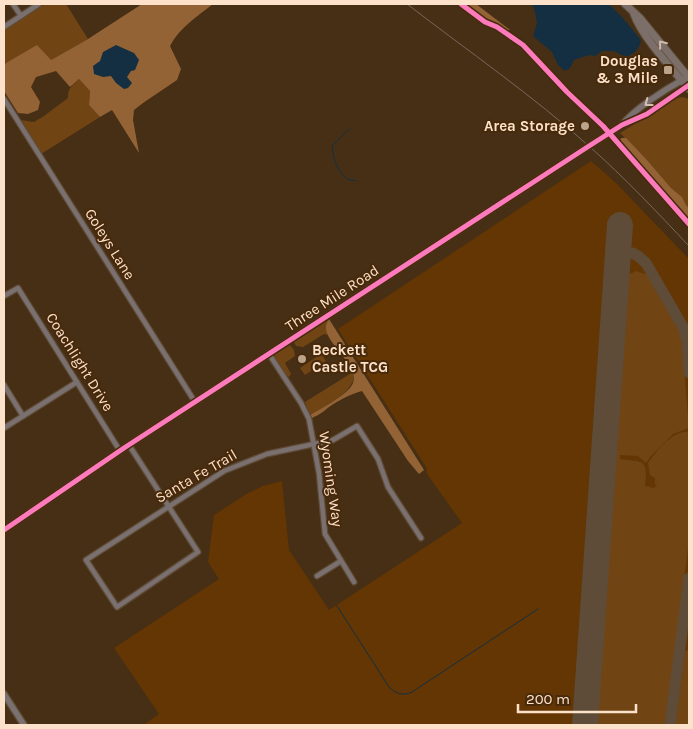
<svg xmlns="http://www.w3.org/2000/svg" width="693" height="729" font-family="Karla,sans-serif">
	<rect width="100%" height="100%" fill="#462f15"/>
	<path fill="#633603" d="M 591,161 L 616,183 L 689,259 L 689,725 L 143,725 L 159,714 L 114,648 L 219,579 L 208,562 L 214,515 L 248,493 L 263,486 L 282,481 L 289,550 L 329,610 L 462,523 L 427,474 L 426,467 L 338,329 Z"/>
	<g fill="#714414">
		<path d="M 45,4 L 66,4 L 88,39 L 51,60 L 6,63 L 4,66 L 4,30 Z"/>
		<path d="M 79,79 L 90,91 L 89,105 L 100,117 L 41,154 L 20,120 L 34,122 L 44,116 L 68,98 C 67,89 73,85 79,79 Z"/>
		<path d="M 683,97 L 689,99 L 689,208 L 686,205 L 682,197 L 671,188 L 647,160 L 620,133 L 677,98 Z"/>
		<path d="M 636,271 L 648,275 L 680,330 L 682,344 L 689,428 L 673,434 L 650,457 L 646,463 L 638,456 L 620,455 L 620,459 C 644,462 648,459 645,486 L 654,488 L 657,485 L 655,484 L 655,478 L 650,475 L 648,463 C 656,451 674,429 689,432 L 689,541 L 665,725 L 594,725 L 624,281 L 628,275 Z"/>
		<path d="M 329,319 L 326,326 L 328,335 L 324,334 L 303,347 L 296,346 L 294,342 Z"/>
		<path d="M 290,345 L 294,350 L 295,356 L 285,363 L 291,374 L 289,377 L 286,375 L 274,358 L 275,354 Z"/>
		<path d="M 321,354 L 326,361 L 305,375 L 300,368 Z"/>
		<path d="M 353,372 C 359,390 324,407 310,415 L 305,402 Z"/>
		<path d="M 689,650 L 689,725 L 675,725 L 685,651 Z"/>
	</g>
	<g fill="#936336">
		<path d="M 142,4 L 213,4 C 198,16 179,28 170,46 L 181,69 L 177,80 L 143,103 L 134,110 L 133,120 L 139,153 L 112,110 L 100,117 L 89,105 L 90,91 L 79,79 L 70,87 L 56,71 L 36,77 L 31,87 L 40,102 L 38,110 L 28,114 L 18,113 L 4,91 L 4,66 L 6,63 L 37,45 L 51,60 L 88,39 Z"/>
		<path d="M 465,4 L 476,4 L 510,30 C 498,31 475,11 465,4 Z"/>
		<path d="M 621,138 L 626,138 L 647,160 L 671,188 L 682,197 L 686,205 L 689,208 L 689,219 L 620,141 Z"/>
		<path d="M 329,319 L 424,470 L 419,474 L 408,461 L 362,391 C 351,394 339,400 329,407 C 323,412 319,415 312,418 L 310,415 C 322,408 341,398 350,388 C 367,369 324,345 326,326 C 326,324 328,321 329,319 Z"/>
	</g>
	<g fill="#132f41">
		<path d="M 532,4 L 609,4 L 623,18 L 641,40 C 639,50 635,53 626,57 L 614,51 L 602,51 L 595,56 L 589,55 L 574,60 L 570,68 L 565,71 L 558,65 L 552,52 L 533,36 L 537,23 L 535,12 Z"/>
		<path d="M 116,45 L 134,53 L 139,60 L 135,70 L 131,71 L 127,77 L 132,83 L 128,88 L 124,89 L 116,83 L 111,76 L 103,77 L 94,74 L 93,66 L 100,61 L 103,52 Z"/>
	</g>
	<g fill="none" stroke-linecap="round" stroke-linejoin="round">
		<g stroke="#132f41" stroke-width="1">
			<path d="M 349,129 L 332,146 C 334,160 336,169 347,179 L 356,181"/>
			<path d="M 337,606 L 389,687 C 396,694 403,696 412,692 L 538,609"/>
		</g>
		<g stroke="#5e4c38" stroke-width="11">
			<path d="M 617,257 L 633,253 L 638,256 L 646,263 L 683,327 L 687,341 L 689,373"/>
			<path d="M 670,725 L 689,578"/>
		</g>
		<path stroke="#5e4c38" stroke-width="26" d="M 585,725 L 620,225"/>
		<defs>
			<g id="minor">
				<path d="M 13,4 L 21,16"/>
				<path d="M 4,27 L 39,4"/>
				<path d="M 4,99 L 195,402"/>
				<path d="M 4,296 L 18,288 L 120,451"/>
				<path d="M 269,354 L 301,403 L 309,419 L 319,473 L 325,534 L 354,582"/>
				<path d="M 4,385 L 23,416"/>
				<path d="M 4,428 L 77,382"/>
				<path d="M 129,445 L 198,552 L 117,607 L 86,560 L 224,471 L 267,454 L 333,440 L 357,426 L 378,459 L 388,487 L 421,538"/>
				<path d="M 317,576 L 341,561"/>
			</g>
			<g id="tertiary">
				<path d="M 622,125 C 634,109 666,89 684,79"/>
				<path d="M 4,530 L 124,448 L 589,146 L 622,125 L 647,114 L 689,85"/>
				<path d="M 4,694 L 24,725"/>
			</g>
			<g id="primary">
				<path d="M 625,4 L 640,18 L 689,78"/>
				<path d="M 634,14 C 642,37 673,70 689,89"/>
			</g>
		</defs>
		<use href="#minor" stroke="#5f4b36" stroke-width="7"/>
		<use href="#tertiary" stroke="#5f4b36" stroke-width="8"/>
		<use href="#primary" stroke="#5f4b36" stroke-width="9"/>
		<use href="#minor" stroke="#79706f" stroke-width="4.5"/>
		<use href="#tertiary" stroke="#79706f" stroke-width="5.5"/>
		<use href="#primary" stroke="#7c6e68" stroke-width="7"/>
		<path stroke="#76685c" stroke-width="1" d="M 407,4 C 468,51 532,95 590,147 C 625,178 657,212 689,246"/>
		<defs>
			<g id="cycleway">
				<path d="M 461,4 L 485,22 L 497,27 L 523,45 L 567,92 L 603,126 L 689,224"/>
				<path d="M 4,530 L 124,448 L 589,146 L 622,125 L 647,114 L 689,85"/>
			</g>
		</defs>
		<use href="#cycleway" stroke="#482a0b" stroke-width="8"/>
		<use href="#cycleway" stroke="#fd7abc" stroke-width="5"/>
	</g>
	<defs><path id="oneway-chevron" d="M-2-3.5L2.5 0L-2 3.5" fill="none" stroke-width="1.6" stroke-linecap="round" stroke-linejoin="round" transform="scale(1.25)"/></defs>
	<use stroke="#cfb9a8" href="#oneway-chevron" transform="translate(662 44) rotate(-129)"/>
	<use stroke="#d5bfaf" href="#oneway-chevron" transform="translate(648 103) rotate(143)"/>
	<g fill="#bca38b" stroke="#482a0b" stroke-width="2">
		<rect x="663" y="65" width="10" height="10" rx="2.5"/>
		<circle cx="585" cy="126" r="5"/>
		<circle cx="302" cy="359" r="5"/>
	</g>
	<g text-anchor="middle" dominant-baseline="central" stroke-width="4" stroke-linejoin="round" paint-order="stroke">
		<g font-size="15" font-weight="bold" fill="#fce1cb" stroke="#482a0b" text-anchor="end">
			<text x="658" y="61">Douglas<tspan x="658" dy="17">&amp; 3 Mile</tspan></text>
			<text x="575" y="126">Area Storage</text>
			<text x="312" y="350" text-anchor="start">Beckett<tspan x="312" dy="17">Castle TCG</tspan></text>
		</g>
		<g font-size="15" fill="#fce1cb" stroke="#482a0b">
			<text transform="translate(110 244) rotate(58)">Goleys Lane</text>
			<text transform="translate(332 298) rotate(-33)">Three Mile Road</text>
			<text transform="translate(80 362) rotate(58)">Coachlight Drive</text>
			<text transform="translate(196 476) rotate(-30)">Santa Fe Trail</text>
			<text transform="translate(331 479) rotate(82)">Wyoming Way</text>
		</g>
	</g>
	<rect width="693" height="729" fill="none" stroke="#fce1cb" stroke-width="10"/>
	<path d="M518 704v8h118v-8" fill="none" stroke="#fce1cb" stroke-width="2.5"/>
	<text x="526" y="704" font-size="15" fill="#fce1cb" stroke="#482a0b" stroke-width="4" paint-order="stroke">200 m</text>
</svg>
